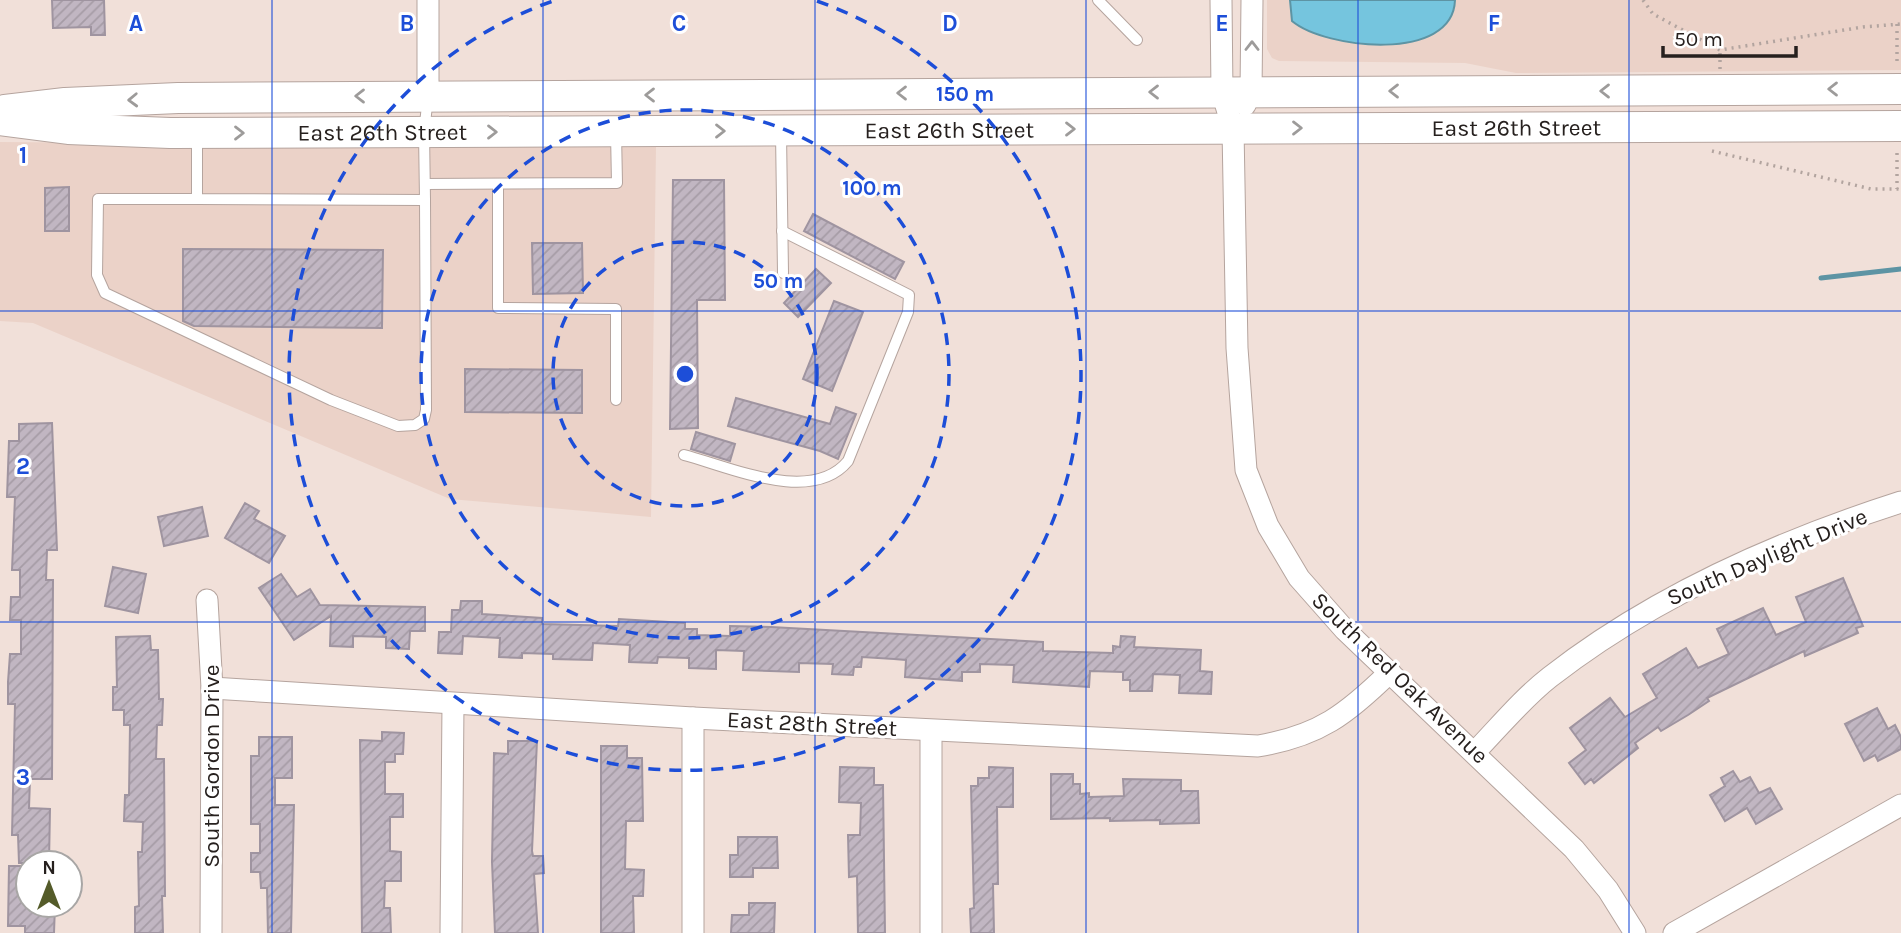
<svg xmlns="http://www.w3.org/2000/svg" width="1901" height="933" font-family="Karla,sans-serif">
	<defs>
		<pattern id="building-hatch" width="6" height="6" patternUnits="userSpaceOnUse" patternTransform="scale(1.75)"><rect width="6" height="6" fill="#c1b6c2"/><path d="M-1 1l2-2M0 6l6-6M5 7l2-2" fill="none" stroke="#a69ca6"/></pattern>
	</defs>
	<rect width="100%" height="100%" fill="#f1e0d9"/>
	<g fill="#ebd2c8">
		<path d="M 1267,0 L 1901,0 L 1901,70 L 1516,73 L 1465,63 L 1279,61 L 1272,58 L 1267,49 Z"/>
		<path d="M 0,142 L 656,147 L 651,517 L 450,499 L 33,323 L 0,321 Z"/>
	</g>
	<path fill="#75c5de" stroke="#5d94a4" stroke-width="2" d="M 1290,0 L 1455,0 C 1453,63 1325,49 1292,21 Z"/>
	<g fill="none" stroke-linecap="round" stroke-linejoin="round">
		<path stroke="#5d94a4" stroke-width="5" d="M 1821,278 L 1901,269"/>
	</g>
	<g fill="url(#building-hatch)" stroke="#9f94a0" stroke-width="2">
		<path d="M 52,0 L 104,0 L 105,35 L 91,35 L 91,27 L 53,28 Z"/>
		<path d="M 673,180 L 724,180 L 725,300 L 697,300 L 698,428 L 670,429 Z"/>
		<path d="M 69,187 L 69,231 L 45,231 L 45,188 Z"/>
		<path d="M 813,214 L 904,262 L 895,279 L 804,231 Z"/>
		<path d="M 532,243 L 582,243 L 583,293 L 533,294 Z"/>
		<path d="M 183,249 L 383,250 L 382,328 L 194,326 L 183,321 Z"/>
		<path d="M 816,269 L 831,283 L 798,317 L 784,303 Z"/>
		<path d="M 834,301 L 863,312 L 832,391 L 803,379 Z"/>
		<path d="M 465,369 L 582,370 L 582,413 L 465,412 Z"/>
		<path d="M 736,398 L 830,424 L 836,407 L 856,414 L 838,459 L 820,451 L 728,426 Z"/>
		<path d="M 52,423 L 57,550 L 47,550 L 46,580 L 53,580 L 52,779 L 30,779 L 29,808 L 50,809 L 49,863 L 19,863 L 18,835 L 12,835 L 15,704 L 8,704 L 8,682 L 10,654 L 21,654 L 21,620 L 10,620 L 11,597 L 20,597 L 20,570 L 12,570 L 15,497 L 7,497 L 9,441 L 19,441 L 19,424 Z"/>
		<path d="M 696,432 L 735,444 L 730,461 L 691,449 Z"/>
		<path d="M 245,503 L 259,511 L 254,519 L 285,536 L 269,563 L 225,538 Z"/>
		<path d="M 202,507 L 208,536 L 164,546 L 158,517 Z"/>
		<path d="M 113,567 L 146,574 L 138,613 L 105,606 Z"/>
		<path d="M 281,574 L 297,597 L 310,589 L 320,605 L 425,607 L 425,631 L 410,631 L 409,649 L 386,648 L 386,637 L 353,636 L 353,647 L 330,646 L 331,616 L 294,640 L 259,588 Z"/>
		<path d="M 1843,578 L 1863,626 L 1856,628 L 1858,633 L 1805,656 L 1804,651 L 1707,698 L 1709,701 L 1688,715 L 1661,731 L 1658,727 L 1635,743 L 1638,748 L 1594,783 L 1591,779 L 1585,784 L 1569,763 L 1586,750 L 1570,728 L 1610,698 L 1625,717 L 1657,698 L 1643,674 L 1686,648 L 1698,668 L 1729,654 L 1717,629 L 1763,608 L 1776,635 L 1806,622 L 1796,597 Z"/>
		<path d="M 461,601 L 482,601 L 482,614 L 542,618 L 542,624 L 618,626 L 619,619 L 685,623 L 685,629 L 697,629 L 697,635 L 730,636 L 730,626 L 771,627 L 1043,642 L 1043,651 L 1113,653 L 1113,646 L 1120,647 L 1121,636 L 1135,637 L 1134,647 L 1201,650 L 1200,671 L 1212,672 L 1211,694 L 1179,693 L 1180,675 L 1153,674 L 1152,691 L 1130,691 L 1130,680 L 1123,680 L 1123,672 L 1090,671 L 1089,687 L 1013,682 L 1014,665 L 980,664 L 980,672 L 962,672 L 962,681 L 905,677 L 906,660 L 894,659 L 862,657 L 861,667 L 854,667 L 853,675 L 832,674 L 833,664 L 799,663 L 799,672 L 743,670 L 744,651 L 716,650 L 716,669 L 689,668 L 689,658 L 658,657 L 657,663 L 629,662 L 630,645 L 593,643 L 592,660 L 553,659 L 553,654 L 522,653 L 522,658 L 499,657 L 500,638 L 463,636 L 462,654 L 438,653 L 439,632 L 451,632 L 452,610 L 460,610 Z"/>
		<path d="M 150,636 L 151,650 L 158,650 L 159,699 L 163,699 L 162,725 L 157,725 L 156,759 L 164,759 L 165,896 L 162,896 L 163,933 L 135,933 L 135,907 L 139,906 L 138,852 L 142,852 L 143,822 L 124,821 L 125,795 L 129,795 L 130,725 L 124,725 L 124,710 L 113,710 L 113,687 L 117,687 L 116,637 Z"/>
		<path d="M 1877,708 L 1888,729 L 1895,725 L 1901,737 L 1901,749 L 1878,761 L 1875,755 L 1864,761 L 1845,724 Z"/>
		<path d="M 382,732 L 404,733 L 403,754 L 395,754 L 395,762 L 385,762 L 385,794 L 403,794 L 403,817 L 390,817 L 390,851 L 401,852 L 401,881 L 385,881 L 384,908 L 390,908 L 391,933 L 362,933 L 360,740 L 382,741 Z"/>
		<path d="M 259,737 L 292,737 L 292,778 L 275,778 L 275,805 L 294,805 L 291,933 L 268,933 L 267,888 L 261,888 L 260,872 L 251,872 L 251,853 L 260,853 L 260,824 L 251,824 L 251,756 L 259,756 Z"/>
		<path d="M 508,741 L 537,741 L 532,851 L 533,856 L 543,856 L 544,873 L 534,874 L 538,933 L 495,933 L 492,862 L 494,753 L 508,754 Z"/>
		<path d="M 601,746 L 627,746 L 627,758 L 642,758 L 643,821 L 626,821 L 625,869 L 644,870 L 643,896 L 633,896 L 634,933 L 601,933 Z"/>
		<path d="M 840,767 L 874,768 L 874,785 L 883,785 L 885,933 L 858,933 L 857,876 L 849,877 L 848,835 L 860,835 L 861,803 L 839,802 Z"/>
		<path d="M 989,767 L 1013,768 L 1013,807 L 997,807 L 998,884 L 993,884 L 994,933 L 971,933 L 970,909 L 974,908 L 971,786 L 978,786 L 978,778 L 989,778 Z"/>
		<path d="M 1733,771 L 1740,782 L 1750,777 L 1759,793 L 1770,788 L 1782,809 L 1756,824 L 1747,808 L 1725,821 L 1710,795 L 1725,786 L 1721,778 Z"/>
		<path d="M 1051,774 L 1073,774 L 1073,784 L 1080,784 L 1080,794 L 1089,793 L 1089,797 L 1124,796 L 1123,779 L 1181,780 L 1181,791 L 1198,791 L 1199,823 L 1160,824 L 1160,820 L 1110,821 L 1110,818 L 1051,819 Z"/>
		<path d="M 738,837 L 777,837 L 778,868 L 753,868 L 753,877 L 730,877 L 730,855 L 738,855 Z"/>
		<path d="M 9,866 L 28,866 L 28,905 L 55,905 L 54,933 L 25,933 L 25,926 L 8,926 Z"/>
		<path d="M 749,903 L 775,903 L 774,933 L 731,933 L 732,915 L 749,915 Z"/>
	</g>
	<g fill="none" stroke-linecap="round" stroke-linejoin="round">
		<defs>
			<g id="service">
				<path d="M 1098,0 L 1137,40"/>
				<path d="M 781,133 L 783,273"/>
				<path d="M 197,136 L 197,199 L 425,200 L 424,132 L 428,97"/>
				<path d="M 425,184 L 617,183 L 616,133"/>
				<path d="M 498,184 L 498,308 L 616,309 L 616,400"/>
				<path d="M 197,199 L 98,199 L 97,275 L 105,293 L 331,400 L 398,426 L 415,425 L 424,419 L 426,410 L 425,200"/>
				<path d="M 684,455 C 730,467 812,505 848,461 L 908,312 L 909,295 L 782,231"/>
			</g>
			<g id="minor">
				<path d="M 428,0 L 428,96"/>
				<path d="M 1221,0 L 1222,92 L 1233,129 L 1237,348 L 1246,470 L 1268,526 L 1299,578 L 1345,630 L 1574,849 L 1608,890 L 1635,933"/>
				<path d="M 1245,105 L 1251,92 L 1252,0"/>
				<path d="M 207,600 L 212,688 L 211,933"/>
				<path d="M 212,688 L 693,718 L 1258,746 C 1319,736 1347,714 1390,672"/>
				<path d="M 693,718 L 693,933"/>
				<path d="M 931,731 L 931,933"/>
				<path d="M 1475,752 C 1499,727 1523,698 1550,677 C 1654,596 1776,542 1901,502"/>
				<path d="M 451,933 L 453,704"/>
				<path d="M 1674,933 L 1901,805"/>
			</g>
			<g id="secondary">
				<path d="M 5,110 L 65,103 L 178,98 L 1901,89"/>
				<path id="s1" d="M 0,120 L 68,129 L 170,133 L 1901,126"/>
			</g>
		</defs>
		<use href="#service" stroke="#b5a49e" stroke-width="12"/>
		<use href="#minor" stroke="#b5a49e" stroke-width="23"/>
		<use href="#secondary" stroke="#b5a49e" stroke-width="32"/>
		<g stroke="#b2a49f" stroke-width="3.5" stroke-dasharray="2 5" stroke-linecap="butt">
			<path d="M 1643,0 L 1653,14 L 1720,50 L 1863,27 L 1901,24"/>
			<path d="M 1897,24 L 1897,64"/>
			<path d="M 1720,69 L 1720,50"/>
			<path d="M 1712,151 L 1871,189 L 1901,189"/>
			<path d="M 1897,153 L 1897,189"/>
		</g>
		<use href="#service" stroke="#fff" stroke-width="10"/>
		<use href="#minor" stroke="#fff" stroke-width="21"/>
		<use href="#secondary" stroke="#fff" stroke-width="30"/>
	</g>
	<defs><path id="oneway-chevron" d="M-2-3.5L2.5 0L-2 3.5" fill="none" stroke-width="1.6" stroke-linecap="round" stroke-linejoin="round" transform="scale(1.75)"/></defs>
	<g stroke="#9d9b9a">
		<use href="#oneway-chevron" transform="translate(1252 46) rotate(-90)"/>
		<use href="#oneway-chevron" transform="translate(1833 89) rotate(180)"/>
		<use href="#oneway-chevron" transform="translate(1394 91) rotate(180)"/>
		<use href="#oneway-chevron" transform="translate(1605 91) rotate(180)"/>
		<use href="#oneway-chevron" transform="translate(1154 92) rotate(180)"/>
		<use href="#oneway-chevron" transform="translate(902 93) rotate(180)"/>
		<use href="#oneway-chevron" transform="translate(650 95) rotate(180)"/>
		<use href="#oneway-chevron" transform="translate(360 96) rotate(180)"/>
		<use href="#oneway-chevron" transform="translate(133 100) rotate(178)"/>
		<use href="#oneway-chevron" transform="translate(1297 128)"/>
		<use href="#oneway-chevron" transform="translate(1070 129)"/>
		<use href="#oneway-chevron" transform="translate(720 131)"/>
		<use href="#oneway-chevron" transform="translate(492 132)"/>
		<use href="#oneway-chevron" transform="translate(239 133)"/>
	</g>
	<path fill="none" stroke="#1d4ed8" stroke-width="2" stroke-opacity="0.55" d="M 272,0 L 272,933M 543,0 L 543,933M 815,0 L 815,933M 1086,0 L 1086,933M 1358,0 L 1358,933M 1629,0 L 1629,933M 0,311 L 1901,311M 0,622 L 1901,622"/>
	<g fill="none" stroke="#1d4ed8" stroke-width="3.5" stroke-dasharray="12 9">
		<circle cx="685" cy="374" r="132"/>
		<circle cx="685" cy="374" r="264"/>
		<path d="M817 1A396 396 0 1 1 553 1"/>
	</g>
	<g text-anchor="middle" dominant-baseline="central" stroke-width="6" stroke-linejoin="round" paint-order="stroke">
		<g font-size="23" fill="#26201e" stroke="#fff">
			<text stroke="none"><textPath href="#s1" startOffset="1517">East 26th Street</textPath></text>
			<text stroke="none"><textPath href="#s1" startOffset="950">East 26th Street</textPath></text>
			<text stroke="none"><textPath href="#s1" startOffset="383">East 26th Street</textPath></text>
			<text transform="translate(1767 557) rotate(-23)">South Daylight Drive</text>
			<text transform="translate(1400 678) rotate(44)">South Red Oak Avenue</text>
			<text transform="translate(812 724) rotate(3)">East 28th Street</text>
			<text transform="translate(211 766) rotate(-90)">South Gordon Drive</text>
		</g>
	</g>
	<g font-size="23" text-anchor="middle" font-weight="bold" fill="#1d4ed8" stroke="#fff" stroke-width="6" stroke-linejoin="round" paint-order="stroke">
		<text x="136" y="31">A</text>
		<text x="407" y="31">B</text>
		<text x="679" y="31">C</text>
		<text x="950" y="31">D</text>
		<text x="1222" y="31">E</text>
		<text x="1494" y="31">F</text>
		<text x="23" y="163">1</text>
		<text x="23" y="474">2</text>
		<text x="23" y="785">3</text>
	</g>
	<circle cx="685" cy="374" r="10" fill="#1d4ed8" stroke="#fff" stroke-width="3.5"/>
	<g font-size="21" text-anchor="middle" font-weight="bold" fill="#1d4ed8" stroke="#fff" stroke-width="6" stroke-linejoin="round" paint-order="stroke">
		<text x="965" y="101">150 m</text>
		<text x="872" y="195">100 m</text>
		<text x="778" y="288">50 m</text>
	</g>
	<g transform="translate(49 884)"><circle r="33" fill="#ffffff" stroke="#a8a6a5" stroke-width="2"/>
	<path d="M0-5L12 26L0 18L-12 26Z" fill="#545b29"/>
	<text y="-10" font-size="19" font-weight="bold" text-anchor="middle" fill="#26201e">N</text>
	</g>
	<path d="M1663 46v10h133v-10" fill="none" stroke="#26201e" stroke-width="3.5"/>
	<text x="1674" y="46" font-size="21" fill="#26201e" stroke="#ffffff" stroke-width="5" paint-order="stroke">50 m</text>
</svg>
